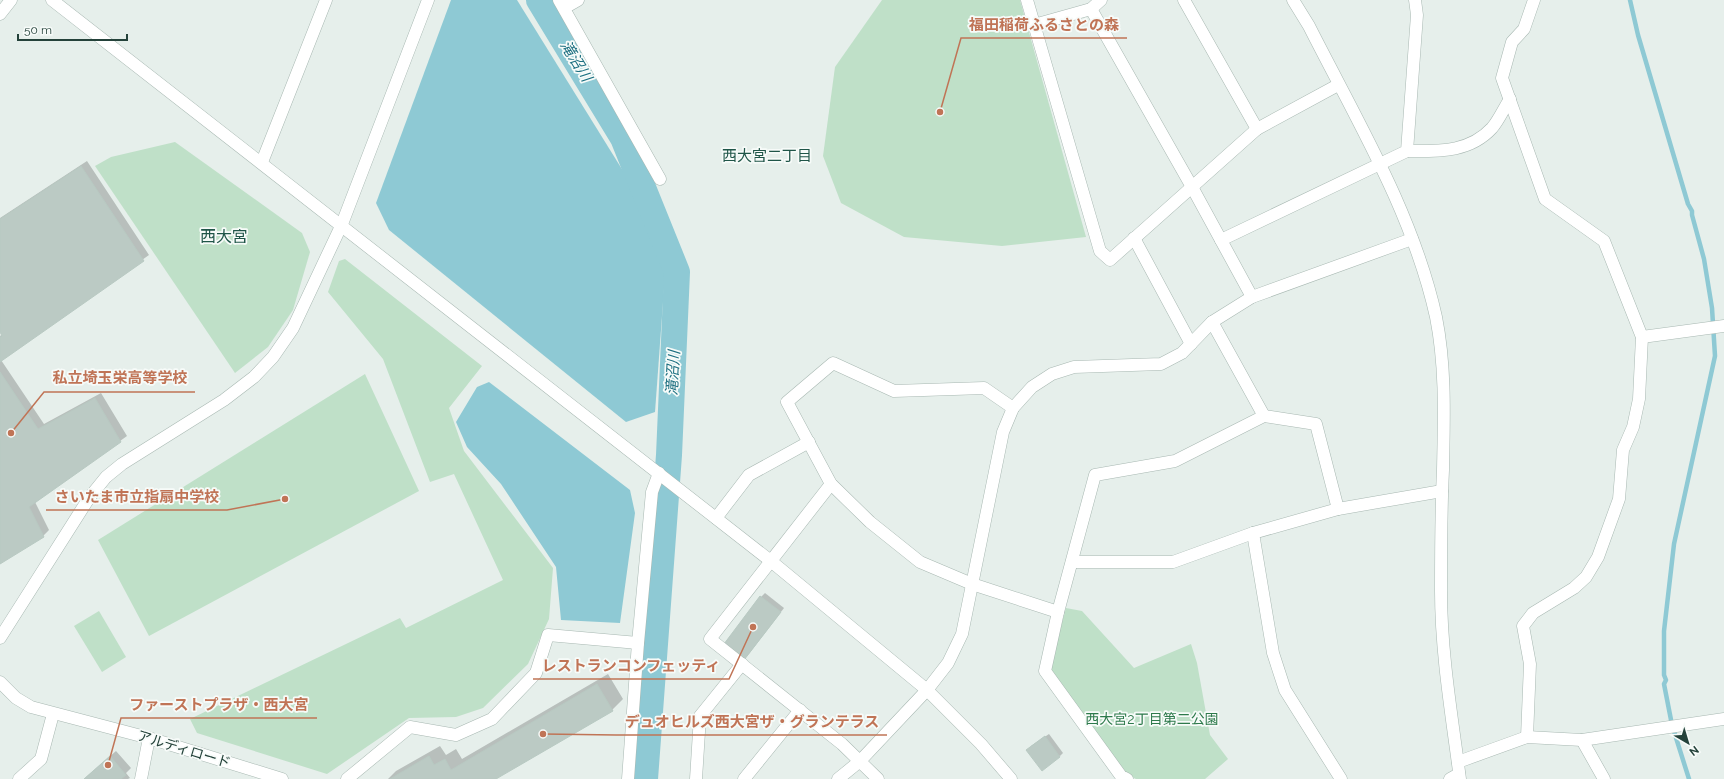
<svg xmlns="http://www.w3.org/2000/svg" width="1724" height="779" font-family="Raleway,'Noto Sans JP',sans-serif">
	<rect width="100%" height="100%" fill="#e6efeb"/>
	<g fill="#bfe0c8">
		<path d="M 882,0 L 1020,0 L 1086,237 L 1002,246 L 904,237 L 841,203 L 823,156 L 835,67 Z"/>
		<path d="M 175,142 L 302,233 L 310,252 L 293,310 L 268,347 L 235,373 L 95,166 L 111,157 Z"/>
		<path d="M 345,259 L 482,366 L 449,408 L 464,451 L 553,568 L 549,619 L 528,664 L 483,708 L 456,717 L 409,718 L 327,774 L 197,733 L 190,719 L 400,618 L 406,628 L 503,580 L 454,474 L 430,482 L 383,359 L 328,292 L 339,261 Z"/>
		<path d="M 365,374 L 419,491 L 149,636 L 98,540 Z"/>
		<path d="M 1066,608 L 1082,611 L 1134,668 L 1191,644 L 1197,663 L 1210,735 L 1228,759 L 1205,779 L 1136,779 L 1123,772 L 1049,670 Z"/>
		<path d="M 99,611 L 126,657 L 102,672 L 74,626 Z"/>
	</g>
	<g fill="#8ec9d4">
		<path d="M 451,0 L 517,0 L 638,195 L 665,275 L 655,412 L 626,422 L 389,230 L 376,203 Z"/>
		<path d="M 489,382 L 630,490 L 635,513 L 620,623 L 561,620 L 556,567 L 501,484 L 467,447 L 456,422 L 477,387 Z"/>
	</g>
	<g fill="#0003">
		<path d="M 87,161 L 149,255 L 1,360 L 44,424 L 101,393 L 127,436 L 35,502 L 49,530 L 43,536 L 0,563 L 0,336 L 3,334 L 0,330 L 0,218 Z"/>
		<path d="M 765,593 L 784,608 L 748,655 L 761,597 Z"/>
		<path d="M 608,674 L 623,699 L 612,710 L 494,779 L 388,779 L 396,771 L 440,746 L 446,755 L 456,749 L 462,759 Z"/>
		<path d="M 1049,734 L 1063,753 L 1060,756 L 1031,746 Z"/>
		<path d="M 116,751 L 131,768 L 126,773 L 130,778 L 128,779 L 84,779 Z"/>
	</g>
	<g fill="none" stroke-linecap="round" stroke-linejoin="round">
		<path stroke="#8ec9d4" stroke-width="4.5" d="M 1630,0 L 1638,35 L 1688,204 L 1692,211 L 1692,215 L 1704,259 L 1712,308 L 1715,356 L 1674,544 L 1664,631 L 1664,675 L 1666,680 L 1664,684 L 1672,725 L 1689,779"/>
		<path stroke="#8ec9d4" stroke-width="26" d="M 539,0 L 623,138 L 677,272 L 669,455 L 645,779"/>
	</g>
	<g fill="#bbcac4" stroke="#b8c9c2">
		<path d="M 81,166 L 144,261 L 0,362 L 0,337 L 2,336 L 0,332 L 0,219 Z"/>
		<path d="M 0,372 L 38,429 L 95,398 L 121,442 L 29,507 L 44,537 L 0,564 Z"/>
		<path d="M 760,596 L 781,612 L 744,660 L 724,644 Z"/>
		<path d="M 597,684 L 613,711 L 496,779 L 390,779 L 429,756 L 434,765 L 445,759 L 451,770 Z"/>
		<path d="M 1045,736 L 1060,757 L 1042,771 L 1026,750 Z"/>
		<path d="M 110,756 L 126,775 L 121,779 L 84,779 Z"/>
	</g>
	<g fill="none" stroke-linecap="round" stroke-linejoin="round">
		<defs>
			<g id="minor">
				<path d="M 559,0 L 660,179"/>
				<path d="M 1027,0 L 1100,251 L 1110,260 L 1257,129 L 1338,85"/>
				<path d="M 1184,0 L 1257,129"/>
				<path d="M 564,8 L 578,0"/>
				<path d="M 1091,9 L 1192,187 L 1252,297"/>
				<path d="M 0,14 L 11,0"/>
				<path d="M 1034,25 L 1091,9 L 1101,0"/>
				<path d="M 1407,151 C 1438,151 1469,153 1492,128 C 1499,120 1504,108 1510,99"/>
				<path d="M 262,162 L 326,0"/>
				<path d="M 1134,238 L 1191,344"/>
				<path d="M 1221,240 L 1407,151 L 1417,15 L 1415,0"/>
				<path d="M 1212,322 L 1264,416"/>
				<path d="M 1642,337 L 1724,326"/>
				<path d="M 1013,408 L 984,388 L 894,391 L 833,363 L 787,402 L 831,484 L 870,522 L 920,562 L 972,584 L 1058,612"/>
				<path d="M 831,484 L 710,639 L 842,744 L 878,779"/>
				<path d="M 716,518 L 749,475 L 809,442"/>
				<path d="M 1253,533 L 1273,653 L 1285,690 L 1341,779"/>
				<path d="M 1072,562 L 1173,562 L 1253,533 L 1338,509 L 1442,491"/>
				<path d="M 0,682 L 16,698 L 31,707 L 149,738 L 282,779"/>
				<path d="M 1527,737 L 1530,664 L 1523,626 L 1533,613 L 1574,588 L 1586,577 L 1598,557 L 1619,499 L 1623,450 L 1633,427 L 1639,399 L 1642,337 L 1604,241 L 1545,199 L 1502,78 L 1512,42 L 1524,29 L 1534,0"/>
				<path d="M 1582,740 L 1604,779"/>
				<path d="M 1458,762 L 1527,737 L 1582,740 L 1724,719"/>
				<path d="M 19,779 L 41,759 L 53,714"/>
				<path d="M 141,779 L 149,738"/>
				<path d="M 347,779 L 410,727 L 456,735 L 492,719 L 536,673 L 548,635 L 638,643"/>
				<path d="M 628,779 L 638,643 L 652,492 L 659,473"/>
				<path d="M 696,779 L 700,716 L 742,664"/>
				<path d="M 744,779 L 800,710"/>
				<path d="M 838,779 L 860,761 L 927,690 L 948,663 L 962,634 L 1003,432 L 1013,408 L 1032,387 L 1052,374 L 1074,367 L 1161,364 L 1182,353 L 1212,322 L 1252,297 L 1412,239"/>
				<path d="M 1127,779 L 1121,776 L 1045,671 L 1058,612 L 1095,475 L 1175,461 L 1264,416 L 1316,424 L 1338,509"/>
				<path d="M 1450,779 L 1459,774"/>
			</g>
			<g id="tertiary">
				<path d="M 52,0 L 772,562 L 927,690 L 981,744 L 1011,779"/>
				<path d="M 1293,0 L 1309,26 C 1356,119 1413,213 1436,317 C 1446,367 1444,418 1443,470 C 1441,510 1441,551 1441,591 C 1441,654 1452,717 1460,779"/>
				<path d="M 0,638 L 89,498 L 106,477 L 122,464 L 224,400 L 254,377 L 273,357 L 293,328 L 342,224 L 428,0"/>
			</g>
		</defs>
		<use href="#minor" stroke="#a8b8b2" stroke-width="13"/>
		<use href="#tertiary" stroke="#a8b8b2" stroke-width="13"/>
		<use href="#minor" stroke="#fff" stroke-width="12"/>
		<use href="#tertiary" stroke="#fff" stroke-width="12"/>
	</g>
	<g text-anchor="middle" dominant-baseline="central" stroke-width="3.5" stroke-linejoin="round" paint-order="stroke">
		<g font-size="14" fill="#2d7a4b" stroke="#f7fbf9">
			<text x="1152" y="719">西大宮2丁目第二公園</text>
		</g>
		<g font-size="14" fill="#24423a" stroke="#f7fbf9">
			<text transform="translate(184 749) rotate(17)">アルディロード</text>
		</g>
		<g font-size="15" font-style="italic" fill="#1c6f80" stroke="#f7fbf9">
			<text transform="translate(576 61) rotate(58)">滝沼川</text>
			<text transform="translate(673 373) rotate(-87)">滝沼川</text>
		</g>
		<g font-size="15" fill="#1f5548" stroke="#f7fbf9">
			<text x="767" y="156">西大宮二丁目</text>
		</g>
		<g font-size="16" fill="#1f5548" stroke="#f7fbf9">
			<text x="224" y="236">西大宮</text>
		</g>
	</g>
	<path fill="none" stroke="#c07456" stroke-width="1.5" d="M940 112L961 38H1127M11 433L44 392H195M285 499L227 510H46M753 627L729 679H533M108 765L121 718H317M543 734L616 735H887"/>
	<g fill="#c07456" stroke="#f7fbf9" stroke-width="1.5">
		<circle cx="940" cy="112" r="4"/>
		<circle cx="11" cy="433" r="4"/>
		<circle cx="285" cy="499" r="4"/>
		<circle cx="753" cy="627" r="4"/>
		<circle cx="108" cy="765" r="4"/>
		<circle cx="543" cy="734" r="4"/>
	</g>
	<g font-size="15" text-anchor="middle" font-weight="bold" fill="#c07456" stroke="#f7fbf9" stroke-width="3.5" stroke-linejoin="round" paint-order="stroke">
		<text x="1044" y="30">福田稲荷ふるさとの森</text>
		<text x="120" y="383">私立埼玉栄高等学校</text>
		<text x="137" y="502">さいたま市立指扇中学校</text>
		<text x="631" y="671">レストランコンフェッティ</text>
		<text x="219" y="710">ファーストプラザ・西大宮</text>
		<text x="752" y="727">デュオヒルズ西大宮ザ・グランテラス</text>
	</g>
	<g transform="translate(1688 743) rotate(142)" stroke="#f7fbf9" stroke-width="3" paint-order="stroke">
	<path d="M0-3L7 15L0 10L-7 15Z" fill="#24423a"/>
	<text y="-6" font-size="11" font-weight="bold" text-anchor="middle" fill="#24423a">N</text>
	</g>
	<path d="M18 34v6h109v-6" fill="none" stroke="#24423a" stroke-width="2"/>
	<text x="24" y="34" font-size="12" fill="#24423a" stroke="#f7fbf9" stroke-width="3" paint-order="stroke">50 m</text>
</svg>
